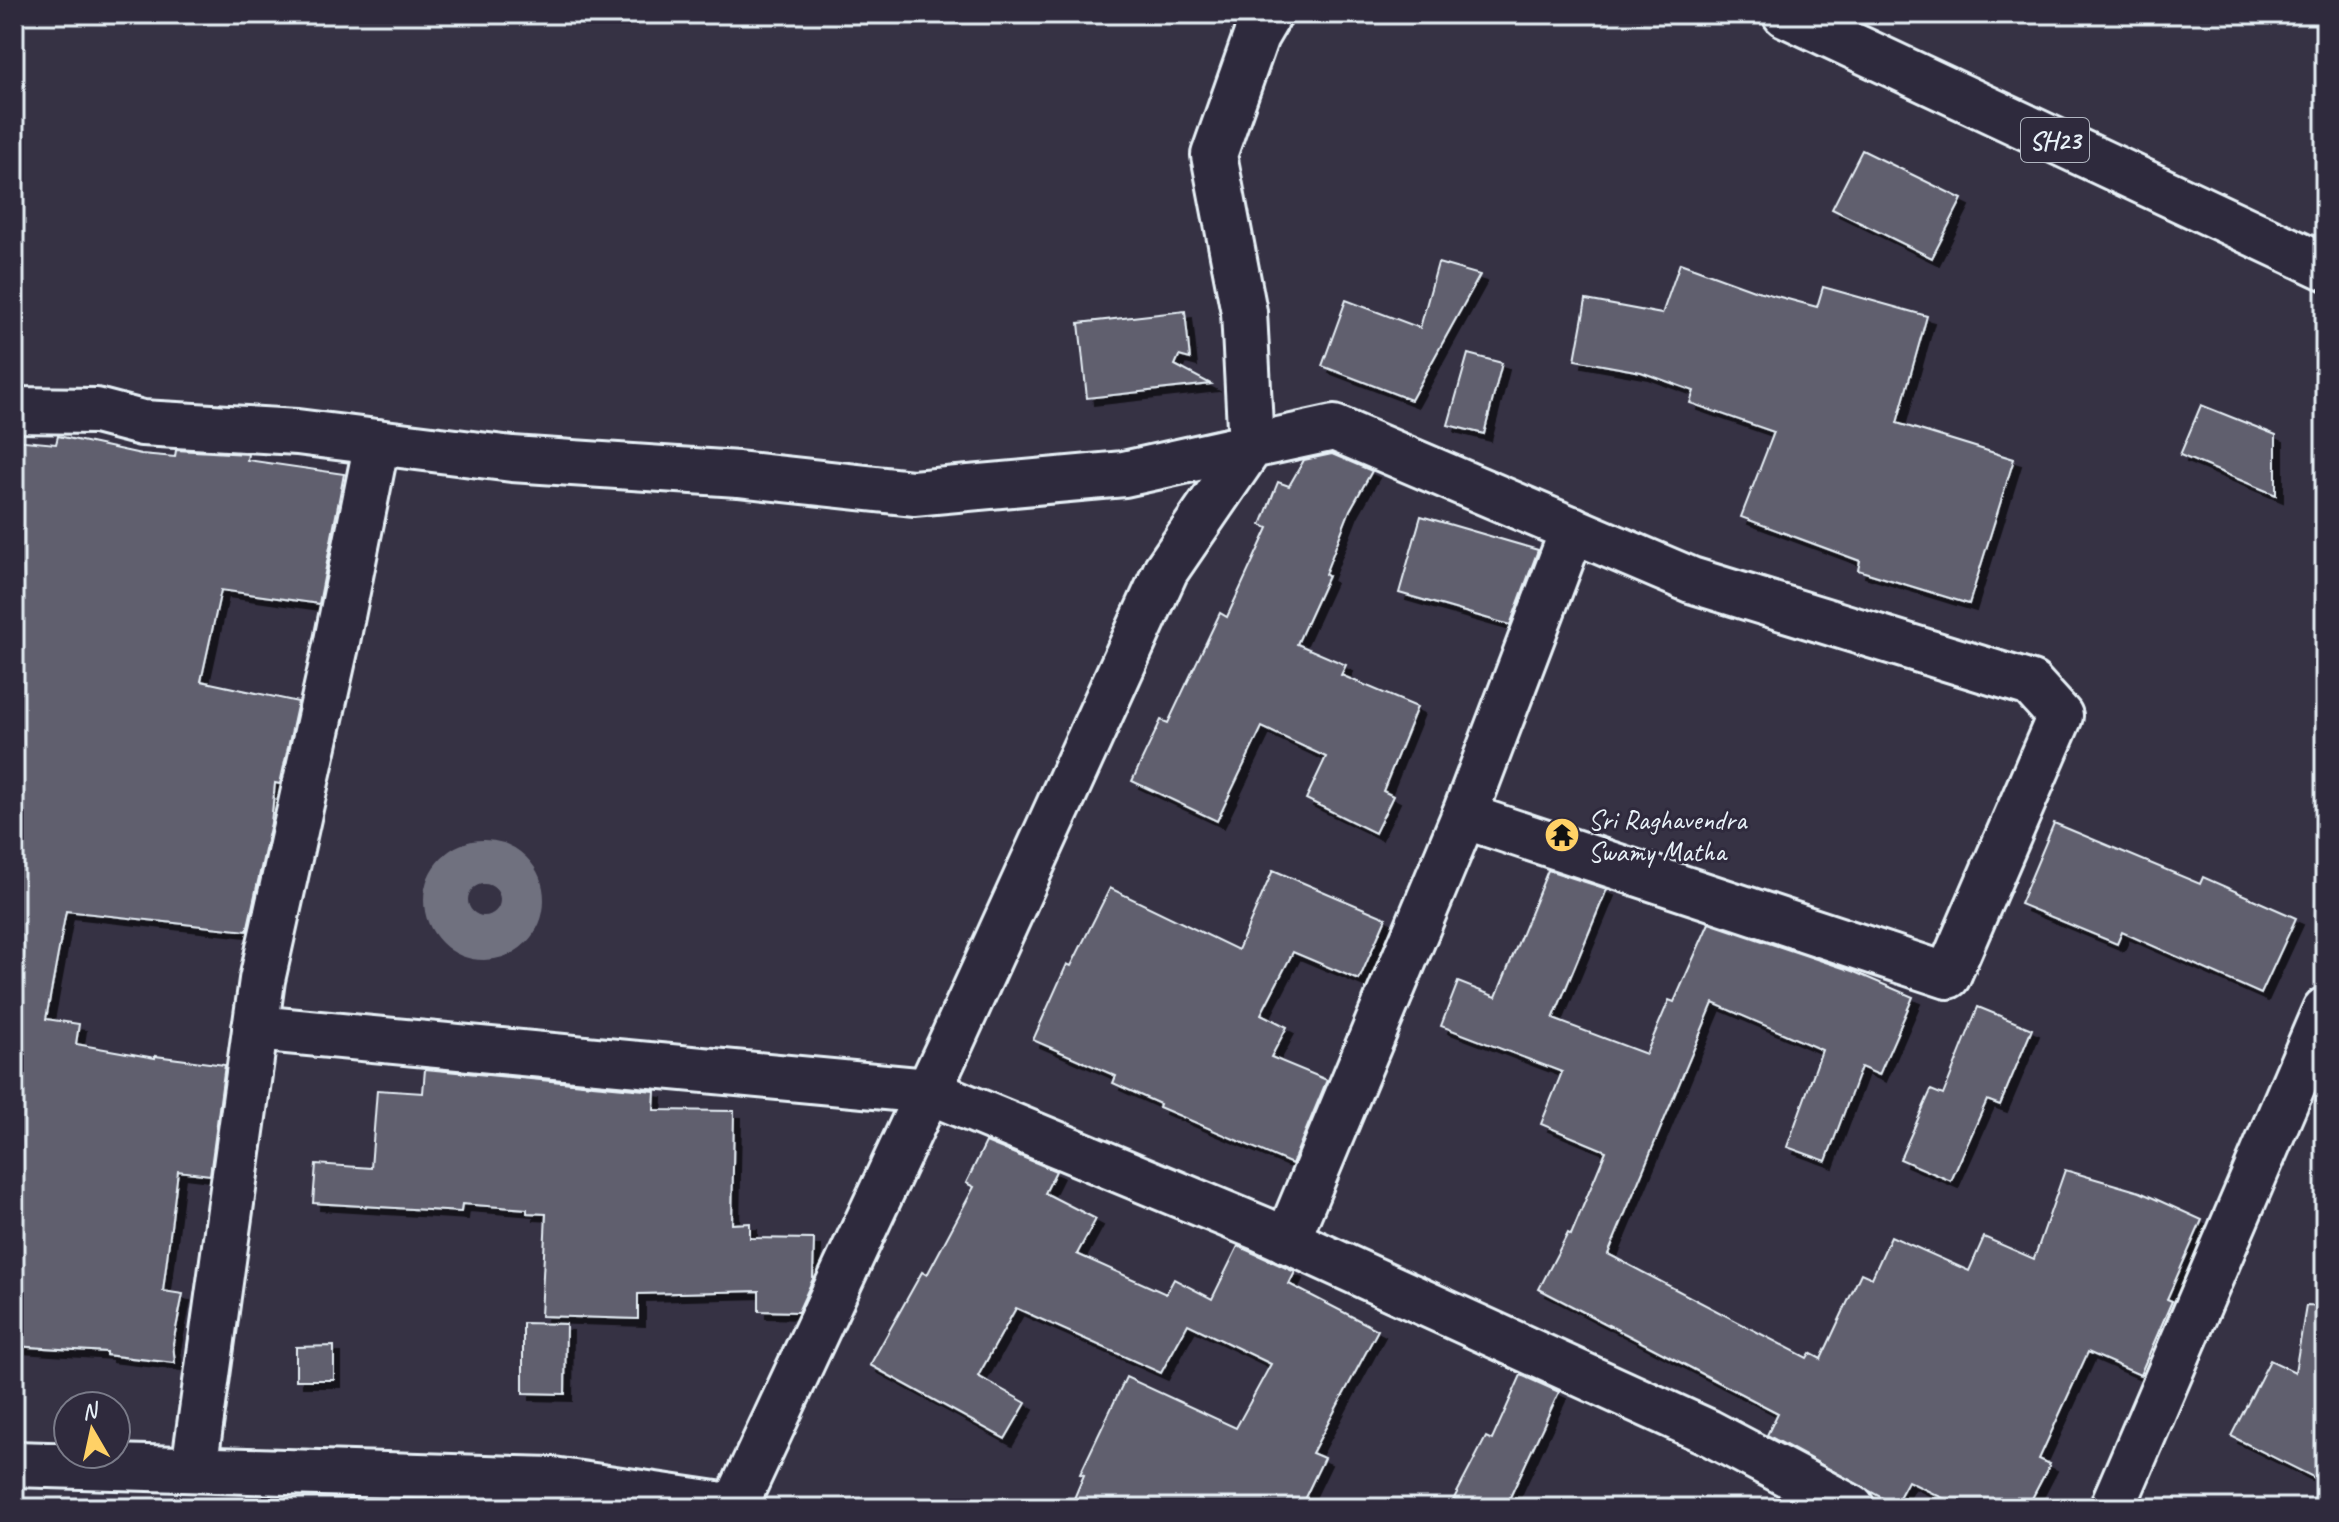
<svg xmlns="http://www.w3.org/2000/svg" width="2339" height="1522" font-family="Caveat,sans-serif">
	<defs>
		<filter id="shadow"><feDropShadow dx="7" dy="7" stdDeviation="0" flood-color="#0009"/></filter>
	</defs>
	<rect width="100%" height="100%" fill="#363244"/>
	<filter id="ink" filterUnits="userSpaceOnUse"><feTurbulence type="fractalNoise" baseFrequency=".0125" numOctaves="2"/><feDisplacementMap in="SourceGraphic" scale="16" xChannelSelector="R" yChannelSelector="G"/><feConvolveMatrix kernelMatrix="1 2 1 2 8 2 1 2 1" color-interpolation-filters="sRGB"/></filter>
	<g filter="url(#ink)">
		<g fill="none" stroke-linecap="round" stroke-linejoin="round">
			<circle stroke="#70717f" stroke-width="44" cx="484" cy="900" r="38"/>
		</g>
		<g fill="#605e6e" stroke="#e8f1f8" stroke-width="2" filter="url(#shadow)">
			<path d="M 1862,150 L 1962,199 L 1932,258 L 1832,209 Z"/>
			<path d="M 1438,263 L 1480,275 L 1411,400 L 1322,366 L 1346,300 L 1420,328 Z"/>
			<path d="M 1680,263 L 1754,290 L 1817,307 L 1823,287 L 1927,316 L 1897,423 L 2014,459 L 1969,604 L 1858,570 L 1860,561 L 1741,517 L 1774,432 L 1690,403 L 1694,391 L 1641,372 L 1575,360 L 1586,300 L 1662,314 Z"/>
			<path d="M 1185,311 L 1190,359 L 1179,356 L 1175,365 L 1211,384 L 1087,398 L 1079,323 Z"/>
			<path d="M 1468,354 L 1502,363 L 1484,434 L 1448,425 Z"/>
			<path d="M 2201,405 L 2276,435 L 2276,495 L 2180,455 Z"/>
			<path d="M 58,436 L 141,454 L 175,457 L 176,450 L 248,454 L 247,460 L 344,474 L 319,604 L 221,590 L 201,681 L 298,702 L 280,784 L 275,783 L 271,823 L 247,931 L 66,911 L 46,1019 L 79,1024 L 76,1044 L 155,1058 L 155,1056 L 225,1065 L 210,1175 L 178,1171 L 163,1291 L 183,1294 L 173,1343 L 175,1363 L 106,1355 L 106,1352 L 14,1346 L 14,1013 L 24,953 L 14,952 L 14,440 L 56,444 Z"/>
			<path d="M 1332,454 L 1372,471 L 1350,510 L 1325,574 L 1328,576 L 1297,644 L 1346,665 L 1341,675 L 1417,707 L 1383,791 L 1393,796 L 1375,833 L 1306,799 L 1326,757 L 1262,727 L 1217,821 L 1132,781 L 1161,720 L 1168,723 L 1220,613 L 1227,617 L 1268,528 L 1261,525 L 1278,482 L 1289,486 L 1304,460 Z"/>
			<path d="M 1421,516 L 1538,550 L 1510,625 L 1399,593 Z"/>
			<path d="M 2054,823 L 2200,884 L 2203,877 L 2296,918 L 2261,994 L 2122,932 L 2117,944 L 2020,904 Z"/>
			<path d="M 1273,870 L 1386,918 L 1359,980 L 1293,952 L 1261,1014 L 1287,1027 L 1271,1057 L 1327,1080 L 1292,1164 L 1159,1107 L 1160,1104 L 1113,1083 L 1116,1076 L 1033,1040 L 1067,964 L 1071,966 L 1110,888 L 1238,950 Z"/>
			<path d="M 1548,870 L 1607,889 L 1553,1019 L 1646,1054 L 1669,1000 L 1674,1002 L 1709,923 L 1852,971 L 1913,997 L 1879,1075 L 1861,1067 L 1826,1161 L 1787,1147 L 1822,1050 L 1713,1003 L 1608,1254 L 1807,1358 L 1810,1353 L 1821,1359 L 1861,1273 L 1872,1278 L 1891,1236 L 1969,1271 L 1984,1237 L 2034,1259 L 2065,1170 L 2140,1192 L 2202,1220 L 2167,1299 L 2172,1301 L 2140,1375 L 2088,1352 L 2039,1459 L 2050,1464 L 2027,1508 L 1963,1508 L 1908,1481 L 1895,1505 L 1767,1435 L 1778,1413 L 1539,1289 L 1568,1233 L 1571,1235 L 1606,1151 L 1541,1124 L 1562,1072 L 1441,1026 L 1458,982 L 1496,997 Z"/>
			<path d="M 1978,1007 L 2032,1029 L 2000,1105 L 1987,1100 L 1951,1181 L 1900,1159 L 1931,1090 L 1943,1095 Z"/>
			<path d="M 425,1069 L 655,1091 L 654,1110 L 734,1111 L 732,1224 L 750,1223 L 750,1238 L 814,1239 L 813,1279 L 798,1312 L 759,1311 L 759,1291 L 638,1294 L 638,1319 L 541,1316 L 546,1214 L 527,1213 L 527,1209 L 462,1204 L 461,1212 L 313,1203 L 316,1164 L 371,1168 L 377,1090 L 423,1093 Z"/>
			<path d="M 986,1142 L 1056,1171 L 1045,1193 L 1096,1219 L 1077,1254 L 1166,1294 L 1174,1279 L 1212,1299 L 1238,1246 L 1295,1272 L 1289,1284 L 1378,1330 L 1312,1453 L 1324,1458 L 1300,1508 L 1070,1508 L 1084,1475 L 1080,1474 L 1126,1377 L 1236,1428 L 1271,1364 L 1188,1324 L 1161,1373 L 1016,1308 L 978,1376 L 1026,1403 L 1005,1439 L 870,1365 L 922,1272 L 927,1275 L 974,1187 L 966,1183 Z"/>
			<path d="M 2306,1306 L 2325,1307 L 2325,1483 L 2231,1436 L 2270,1360 L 2295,1372 Z"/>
			<path d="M 523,1323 L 566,1324 L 565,1394 L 523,1393 Z"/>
			<path d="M 334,1346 L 334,1380 L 296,1380 L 296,1347 Z"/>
			<path d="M 1521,1375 L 1559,1392 L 1505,1508 L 1449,1508 L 1486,1437 L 1492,1440 Z"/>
		</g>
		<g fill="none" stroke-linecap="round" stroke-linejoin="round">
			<defs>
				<g id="minor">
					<path d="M 14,410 L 96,411 L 142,423 L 297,432 L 512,459 L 738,474 L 913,493 L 1124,474 L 1251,446 L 1244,312 L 1214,155 L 1256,36 L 1269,14"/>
					<path d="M 255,1028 L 928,1091 L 1262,1229 L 1708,1432 L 1852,1508"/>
					<path d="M 1287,1241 L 1464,816"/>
					<path d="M 14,1464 L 553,1480 L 743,1508"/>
					<path d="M 194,1469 L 262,980 L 336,646 L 377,442"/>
					<path d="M 734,1508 L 949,1047 L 1166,570 L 1251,446 L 1334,428 L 1691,580 L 2031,684 L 2060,716 L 1948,976 L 1464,816 L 1573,529"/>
					<path d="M 2112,1508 L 2325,1010"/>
				</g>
				<path id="major" d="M 1785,14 L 2325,267"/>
			</defs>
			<use href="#minor" stroke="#e8f1f8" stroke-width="50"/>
			<use href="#major" stroke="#e8f1f8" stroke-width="50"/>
			<use href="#minor" stroke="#2f2a3d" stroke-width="44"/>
			<use href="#major" stroke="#2f2a3d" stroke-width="44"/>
		</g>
	</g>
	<defs>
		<symbol id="temple-disc" viewBox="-11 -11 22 22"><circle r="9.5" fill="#ffd166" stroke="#2f2a3d"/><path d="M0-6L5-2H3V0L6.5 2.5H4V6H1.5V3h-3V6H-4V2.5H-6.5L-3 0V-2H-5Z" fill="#111"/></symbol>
	</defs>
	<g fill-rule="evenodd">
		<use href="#temple-disc" x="1542" y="815" width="40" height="40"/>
	</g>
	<g text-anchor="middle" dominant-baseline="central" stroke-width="6" stroke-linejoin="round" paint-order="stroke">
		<rect fill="#2f2a3d" stroke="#b0b5c0" stroke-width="2" x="2021" y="118" width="68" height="44" rx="6"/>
		<g font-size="26" font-weight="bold" fill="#e8f1f8">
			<text x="2055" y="140">SH23</text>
		</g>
		<g font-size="28" fill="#e8f1f8" stroke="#2f2a3d" text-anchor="start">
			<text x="1588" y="819">Sri Raghavendra<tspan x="1588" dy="32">Swamy Matha</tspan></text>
		</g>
	</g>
	<rect width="2339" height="1522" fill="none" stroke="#2f2a3d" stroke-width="48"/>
	<rect x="24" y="24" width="2291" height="1474" fill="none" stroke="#e8f1f8" stroke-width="3" filter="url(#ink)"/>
	<g transform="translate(92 1430) rotate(351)"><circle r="38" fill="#2f2a3d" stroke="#797a88" stroke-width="2"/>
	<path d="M0-6L14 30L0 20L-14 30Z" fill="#ffd166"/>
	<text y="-12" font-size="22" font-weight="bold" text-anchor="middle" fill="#e8f1f8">N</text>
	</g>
</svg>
